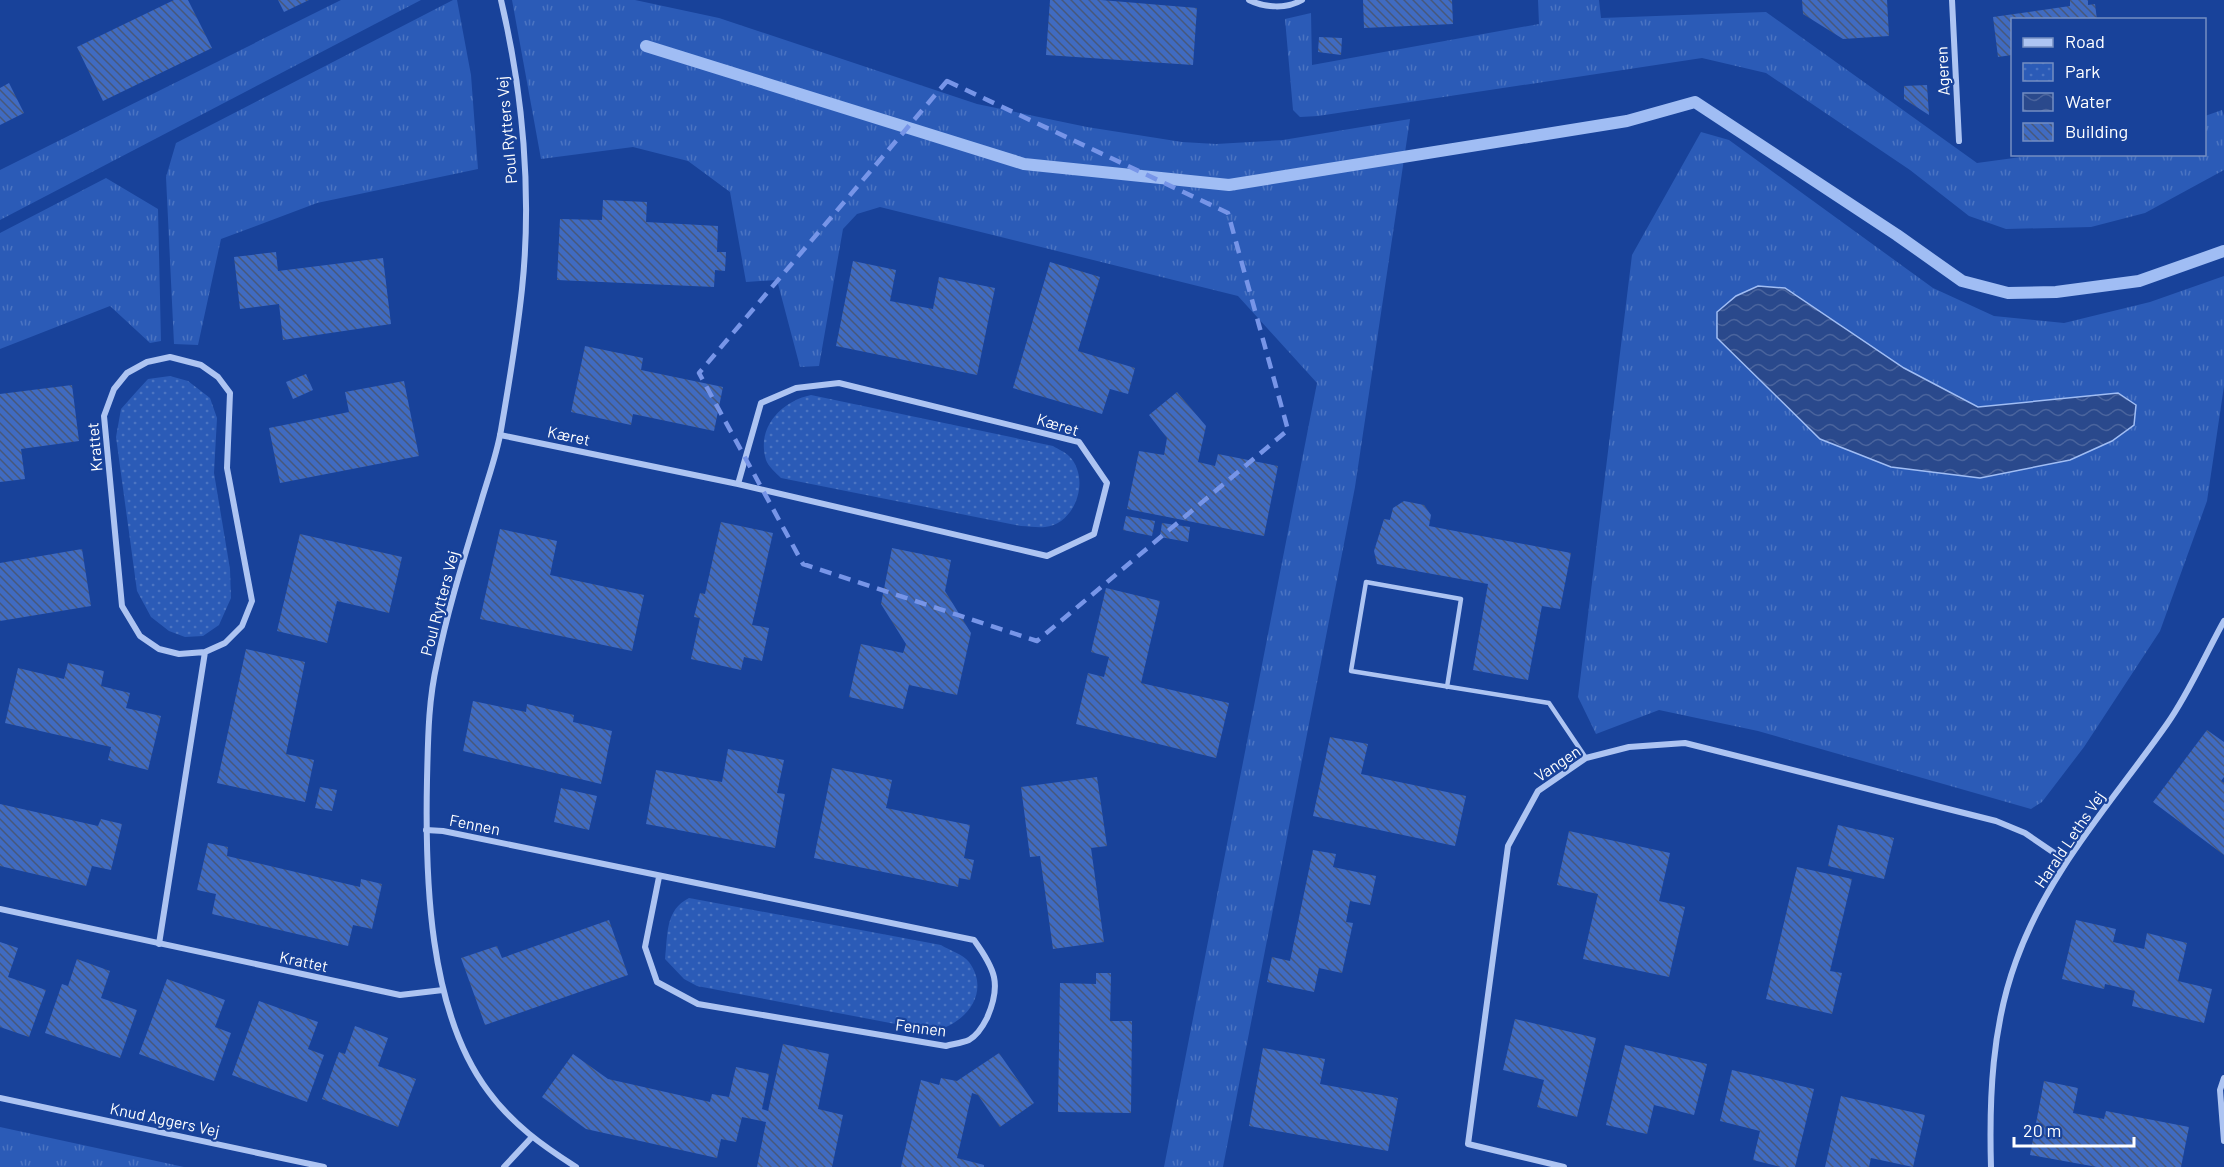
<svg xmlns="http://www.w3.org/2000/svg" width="2224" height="1167" font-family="Barlow,sans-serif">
	<defs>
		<pattern id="grass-tufts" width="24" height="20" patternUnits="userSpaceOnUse" patternTransform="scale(1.5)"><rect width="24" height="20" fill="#2b5bb7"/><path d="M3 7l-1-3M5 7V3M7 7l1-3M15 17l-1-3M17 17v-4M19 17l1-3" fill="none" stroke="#4b74c2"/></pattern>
		<pattern id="park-dots" width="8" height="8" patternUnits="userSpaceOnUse" patternTransform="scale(1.5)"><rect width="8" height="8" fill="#2b5bb7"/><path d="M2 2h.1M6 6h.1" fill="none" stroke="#4b74c2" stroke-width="1.8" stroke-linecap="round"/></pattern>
		<pattern id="water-waves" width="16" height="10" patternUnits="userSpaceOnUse" patternTransform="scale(1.5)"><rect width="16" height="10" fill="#2a498c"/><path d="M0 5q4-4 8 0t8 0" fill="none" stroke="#4a649d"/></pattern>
		<pattern id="building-back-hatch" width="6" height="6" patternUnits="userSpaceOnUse" patternTransform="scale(1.5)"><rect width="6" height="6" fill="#406bc1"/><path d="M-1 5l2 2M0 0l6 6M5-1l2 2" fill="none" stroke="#47587b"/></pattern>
	</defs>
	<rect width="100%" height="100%" fill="#18429a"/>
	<g fill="url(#grass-tufts)" fill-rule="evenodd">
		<path d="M 341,0 L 421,0 L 0,220 L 0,170 Z"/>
		<path d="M 453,0 L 457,0 L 471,75 L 478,169 L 317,203 L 221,239 L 198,345 L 174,344 L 166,177 L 176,143 Z"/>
		<path d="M 512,0 L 635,0 L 719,18 L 977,104 L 1087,127 L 1182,142 L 1216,144 L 1283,140 L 1410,119 L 1355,487 L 1223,1167 L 1164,1167 L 1317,383 L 1238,296 L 880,207 L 857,214 L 843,229 L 819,366 L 800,367 L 777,280 L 746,282 L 730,192 L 688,161 L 633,147 L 541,159 Z"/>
		<path d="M 1538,0 L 1599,0 L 1601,18 L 1766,12 L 1977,163 L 2035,155 L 2204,154 L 2205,116 L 2222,110 L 2224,116 L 2224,170 L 2145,213 L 2091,227 L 2006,229 L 1969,216 L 1910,170 L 1766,73 L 1702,58 L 1318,116 L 1300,117 L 1293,110 L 1285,19 L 1311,13 L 1312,65 L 1539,24 Z"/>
		<path d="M 1701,132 L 1729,140 L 1933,288 L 1994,316 L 2064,323 L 2150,302 L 2224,276 L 2224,386 L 2207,501 L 2160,631 L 2084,747 L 2042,802 L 2031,809 L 1758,731 L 1659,710 L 1596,734 L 1578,697 L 1632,255 ZM 1904,368 L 1978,407 L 2118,393 L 1891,467 Z"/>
		<path d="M 106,178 L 158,209 L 161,341 L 150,343 L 110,306 L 0,349 L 0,233 Z"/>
		<path d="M 0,1127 L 184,1167 L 0,1167 Z"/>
	</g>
	<g fill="url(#park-dots)">
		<path d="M 170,376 L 188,381 L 210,398 L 217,418 L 214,473 L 230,569 L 231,598 L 219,625 L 203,636 L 185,637 L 169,631 L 151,617 L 137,591 L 116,437 L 121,409 L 137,391 L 148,379 Z"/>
		<path d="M 811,395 L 1053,446 C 1058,449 1065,452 1069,456 C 1091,478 1076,524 1045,527 C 1037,528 1029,526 1021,526 L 781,478 C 776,473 768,466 766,460 C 756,427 782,401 811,395 Z"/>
		<path d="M 689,898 L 941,945 C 949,950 964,955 969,962 C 992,993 964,1026 932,1031 L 697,986 L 684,979 L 665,959 C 668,934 665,910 689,898 Z"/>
	</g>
	<path fill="url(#water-waves)" stroke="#a0bdf4" stroke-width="1.5" d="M 1758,286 L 1785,288 L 1904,368 L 1978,407 L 2118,393 L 2136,405 L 2134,425 L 2112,441 L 2070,460 L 1980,478 L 1891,467 L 1820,439 L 1717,338 L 1717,312 L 1736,296 Z"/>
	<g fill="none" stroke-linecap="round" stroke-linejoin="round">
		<path stroke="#a0bdf4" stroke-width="12" d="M 646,46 L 1024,164 L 1229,185 L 1627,121 L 1695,102 L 1897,235 L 1962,281 L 2008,293 L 2056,292 L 2139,281 L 2224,251"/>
	</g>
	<g fill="url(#building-back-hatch)">
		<path d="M 174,0 L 188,0 L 212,48 L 103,101 L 77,47 Z"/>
		<path d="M 278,0 L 309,0 L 284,12 Z"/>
		<path d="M 1050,0 L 1101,0 L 1197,8 L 1193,65 L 1046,55 Z"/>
		<path d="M 1363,0 L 1452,0 L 1453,24 L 1364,28 Z"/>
		<path d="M 1802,0 L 1887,0 L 1889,36 L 1843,39 L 1803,14 Z"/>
		<path d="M 2070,0 L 2088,0 L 2088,5 L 2095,4 L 2097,20 L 2012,20 L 2012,55 L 1998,57 L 1993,17 L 2070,6 Z"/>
		<path d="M 1319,37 L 1342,38 L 1341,55 L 1318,52 Z"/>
		<path d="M 9,83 L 24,113 L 0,125 L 0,88 Z"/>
		<path d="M 1927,85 L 1929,115 L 1904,99 L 1904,86 Z"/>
		<path d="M 603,200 L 647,202 L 646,222 L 718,226 L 717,252 L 726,252 L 725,271 L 715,270 L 714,287 L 557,280 L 560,219 L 602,220 Z"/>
		<path d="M 276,252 L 278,271 L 383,258 L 391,324 L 283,340 L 279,304 L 240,309 L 234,257 Z"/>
		<path d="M 853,261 L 896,270 L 890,301 L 933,309 L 939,277 L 995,288 L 977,375 L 836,346 Z"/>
		<path d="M 1050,262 L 1100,277 L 1078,351 L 1135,368 L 1128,394 L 1110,389 L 1102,414 L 1013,388 Z"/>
		<path d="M 585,346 L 643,358 L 641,370 L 723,387 L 714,431 L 633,414 L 631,425 L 571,412 Z"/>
		<path d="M 306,374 L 313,390 L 293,399 L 286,382 Z"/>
		<path d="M 404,381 L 419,456 L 280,483 L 269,428 L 349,412 L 345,392 Z"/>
		<path d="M 72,385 L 79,441 L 21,449 L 25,479 L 0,482 L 0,394 Z"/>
		<path d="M 1177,392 L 1206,426 L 1198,462 L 1215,466 L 1218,454 L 1278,466 L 1264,536 L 1127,509 L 1139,451 L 1164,455 L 1167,438 L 1149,415 Z"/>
		<path d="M 1404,501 L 1424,505 L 1431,515 L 1429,526 L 1571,553 L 1560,609 L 1542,606 L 1528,680 L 1473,670 L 1488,584 L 1377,564 L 1374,551 L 1384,519 L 1390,520 L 1393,508 Z"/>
		<path d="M 1126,516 L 1155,521 L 1152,536 L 1123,530 Z"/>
		<path d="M 721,522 L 773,533 L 752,625 L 769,628 L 762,661 L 744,657 L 741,670 L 691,659 L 700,618 L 694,617 L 700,593 L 705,594 Z"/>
		<path d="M 1162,523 L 1190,527 L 1188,542 L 1160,537 Z"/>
		<path d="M 500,529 L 557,541 L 550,575 L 644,595 L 632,651 L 480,619 Z"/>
		<path d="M 300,534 L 402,557 L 389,613 L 337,601 L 327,643 L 277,631 Z"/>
		<path d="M 892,548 L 951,560 L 945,591 L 971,633 L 957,695 L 909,685 L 903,709 L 849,697 L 861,644 L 903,653 L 906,644 L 881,604 Z"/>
		<path d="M 82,549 L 91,606 L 0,621 L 0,563 Z"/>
		<path d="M 1106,588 L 1160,601 L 1141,683 L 1229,703 L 1216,758 L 1076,724 L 1088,673 L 1104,677 L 1109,657 L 1091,652 Z"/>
		<path d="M 246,649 L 305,662 L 286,754 L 314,760 L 305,802 L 217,783 Z"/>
		<path d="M 68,663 L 104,671 L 101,686 L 130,693 L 126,708 L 161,716 L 148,770 L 108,760 L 111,747 L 5,723 L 18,668 L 64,679 Z"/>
		<path d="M 473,701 L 526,712 L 527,704 L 574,715 L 573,722 L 612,731 L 601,784 L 463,751 Z"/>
		<path d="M 2207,730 L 2224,742 L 2224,777 L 2221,781 L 2224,783 L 2224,855 L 2153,802 Z"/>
		<path d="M 1330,737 L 1368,744 L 1361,774 L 1466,796 L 1455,846 L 1313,816 Z"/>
		<path d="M 728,749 L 784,760 L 777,793 L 785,794 L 775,848 L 646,824 L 656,770 L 722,782 Z"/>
		<path d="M 832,768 L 892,780 L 886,808 L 970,825 L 964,858 L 974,860 L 970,880 L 959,878 L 958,887 L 814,858 Z"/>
		<path d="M 1097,777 L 1107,846 L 1091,848 L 1104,942 L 1053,949 L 1040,856 L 1030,857 L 1021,787 Z"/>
		<path d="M 320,787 L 337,790 L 332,811 L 315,808 Z"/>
		<path d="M 561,788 L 597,796 L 589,830 L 554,822 Z"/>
		<path d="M 0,804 L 98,826 L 101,819 L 122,824 L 111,870 L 92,866 L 86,886 L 0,866 Z"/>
		<path d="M 1838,825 L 1894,838 L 1884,879 L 1828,866 Z"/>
		<path d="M 1569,831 L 1670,853 L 1659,901 L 1685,907 L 1669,977 L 1583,959 L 1598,894 L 1557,885 Z"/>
		<path d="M 208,843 L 228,847 L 227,856 L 360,887 L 361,879 L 382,884 L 372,929 L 353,925 L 348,946 L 212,914 L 216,894 L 197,890 Z"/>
		<path d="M 1313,850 L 1336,854 L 1333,867 L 1376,876 L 1370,905 L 1350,901 L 1346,922 L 1353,923 L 1342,973 L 1319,968 L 1314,992 L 1267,982 L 1272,957 L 1290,961 Z"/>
		<path d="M 1797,867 L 1852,879 L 1830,971 L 1842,973 L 1832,1014 L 1766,999 Z"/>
		<path d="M 609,920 L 628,975 L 485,1025 L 461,958 L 497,946 L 502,958 Z"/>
		<path d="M 2076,920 L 2116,929 L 2113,942 L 2144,949 L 2147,933 L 2187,943 L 2178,981 L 2212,989 L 2204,1023 L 2132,1006 L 2135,991 L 2105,984 L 2104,989 L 2062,979 Z"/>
		<path d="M 0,942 L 18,948 L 8,977 L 46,990 L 29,1037 L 0,1027 Z"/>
		<path d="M 77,959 L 110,971 L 101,998 L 137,1010 L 120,1058 L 45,1033 L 62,984 L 68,986 Z"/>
		<path d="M 1096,973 L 1111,973 L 1110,1021 L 1132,1021 L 1131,1113 L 1058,1112 L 1060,983 L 1096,984 Z"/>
		<path d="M 167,979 L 225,1000 L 215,1027 L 231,1033 L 214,1081 L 139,1054 Z"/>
		<path d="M 259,1001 L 318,1022 L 308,1049 L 324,1055 L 307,1102 L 232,1075 Z"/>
		<path d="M 1515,1019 L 1596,1038 L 1577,1117 L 1537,1107 L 1544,1080 L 1503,1070 Z"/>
		<path d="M 355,1026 L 388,1038 L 378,1066 L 416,1079 L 398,1127 L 322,1099 L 339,1052 L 345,1054 Z"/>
		<path d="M 783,1044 L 829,1054 L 818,1109 L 843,1115 L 832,1167 L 757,1167 L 766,1122 L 742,1117 L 736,1142 L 721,1139 L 717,1158 L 586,1129 L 542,1097 L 573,1054 L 608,1079 L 710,1102 L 712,1094 L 729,1097 L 736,1067 L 769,1074 L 762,1109 L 768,1111 Z"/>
		<path d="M 1625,1045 L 1707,1064 L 1694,1115 L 1654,1105 L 1647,1134 L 1606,1125 Z"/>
		<path d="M 1263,1048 L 1325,1059 L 1320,1084 L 1398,1098 L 1388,1151 L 1249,1126 Z"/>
		<path d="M 999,1053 L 1034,1103 L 1000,1127 L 978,1095 L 972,1093 L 957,1158 L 984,1165 L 984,1167 L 901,1167 L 921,1080 L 939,1085 L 941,1078 L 957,1081 Z"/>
		<path d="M 1732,1070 L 1814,1089 L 1795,1167 L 1781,1167 L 1753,1160 L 1760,1131 L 1720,1121 Z"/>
		<path d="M 2044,1081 L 2078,1088 L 2073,1113 L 2104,1119 L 2106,1111 L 2189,1127 L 2181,1167 L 2097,1167 L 2030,1155 Z"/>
		<path d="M 1841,1096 L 1925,1115 L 1913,1167 L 1871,1158 L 1869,1167 L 1825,1167 Z"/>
	</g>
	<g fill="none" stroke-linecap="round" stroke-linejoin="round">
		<path stroke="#adc4f2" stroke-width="4.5" d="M 1447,687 L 1461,599 L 1366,582 L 1351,671 L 1549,703 L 1586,758"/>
		<g stroke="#adc4f2" stroke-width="6">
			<path d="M 501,0 C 523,93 532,194 522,289 C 517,336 509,384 501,430 C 497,454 488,478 481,502 C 465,555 448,608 437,663 C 428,702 428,741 427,780 C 425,876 428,1011 488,1091 C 512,1124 543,1146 576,1167"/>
			<path d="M 1249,0 C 1265,8 1287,9 1302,0"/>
			<path d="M 1952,0 L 1959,141"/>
			<path d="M 500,435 L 738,484 L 1047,556 L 1094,534 L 1107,483 L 1079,442 L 839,383 L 796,388 L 761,403 L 738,484"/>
			<path d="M 426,830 L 443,831 L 974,940 C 995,969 1002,984 987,1018 C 983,1026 976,1036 969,1040 C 962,1043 953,1044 946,1046 L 698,1004 L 657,982 L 645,947 L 659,877"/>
			<path d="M 0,909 L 400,995 L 443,990"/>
			<path d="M 159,944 L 205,652 L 225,643 L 242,626 L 252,601 L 227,468 L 230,393 L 218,377 L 201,365 L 170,357 L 147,362 L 127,373 L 114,389 L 104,416 L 122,606 L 140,636 L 159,649 L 179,654 L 205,652"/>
			<path d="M 2224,1078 L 2220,1090 L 2224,1141"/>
			<path d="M 0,1098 L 324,1167"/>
			<path d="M 504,1167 L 532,1137"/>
			<path d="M 1564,1167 L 1468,1144 L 1508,846 L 1538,791 L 1586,758 L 1629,747 L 1685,743 L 1996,821 L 2025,833 L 2066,861"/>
			<path d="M 1991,1167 C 1989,1098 1992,1026 2016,961 C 2048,871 2113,801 2167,724 C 2189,693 2205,655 2224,621"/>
		</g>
	</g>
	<path fill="none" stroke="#7795e8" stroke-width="4.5" stroke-dasharray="12 8" stroke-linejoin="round" d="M 947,81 L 1228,213 L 1288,430 L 1037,641 L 803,564 L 699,373 Z"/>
	<g text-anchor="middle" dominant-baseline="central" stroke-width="4.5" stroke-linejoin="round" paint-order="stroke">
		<g font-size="16" fill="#fff" stroke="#18429a">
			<text transform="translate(1942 71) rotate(-93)">Ageren</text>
			<text transform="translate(506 130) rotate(-95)">Poul Rytters Vej</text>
			<text transform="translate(1058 424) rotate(17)">Kæret</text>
			<text transform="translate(569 435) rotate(12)">Kæret</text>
			<text transform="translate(94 447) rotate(-95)">Krattet</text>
			<text transform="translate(439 603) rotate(-75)">Poul Rytters Vej</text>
			<text transform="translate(1557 763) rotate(-34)">Vangen</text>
			<text transform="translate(475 824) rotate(11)">Fennen</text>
			<text transform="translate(2069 839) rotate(-56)">Harald Leths Vej</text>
			<text transform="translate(304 961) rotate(12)">Krattet</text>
			<text transform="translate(921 1027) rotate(7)">Fennen</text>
			<text transform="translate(165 1119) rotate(12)">Knud Aggers Vej</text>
		</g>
	</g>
	<rect x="2011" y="18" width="195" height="138" fill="#18429a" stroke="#748ec2" stroke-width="1.5"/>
	<rect x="2023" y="38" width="30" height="9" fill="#adc4f2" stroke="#748ec2" stroke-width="1.5"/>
	<text x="2065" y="48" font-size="18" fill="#ffffff">Road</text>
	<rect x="2023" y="63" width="30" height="18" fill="url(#park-dots)" stroke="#748ec2" stroke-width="1.5"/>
	<text x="2065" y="78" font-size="18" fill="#ffffff">Park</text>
	<rect x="2023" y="93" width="30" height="18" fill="url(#water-waves)" stroke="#748ec2" stroke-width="1.5"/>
	<text x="2065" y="108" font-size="18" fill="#ffffff">Water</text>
	<rect x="2023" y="123" width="30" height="18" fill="url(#building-back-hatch)" stroke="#748ec2" stroke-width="1.5"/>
	<text x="2065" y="138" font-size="18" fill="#ffffff">Building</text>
	<path d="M2014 1137v9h120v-9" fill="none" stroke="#ffffff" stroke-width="3"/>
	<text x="2023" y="1137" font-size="18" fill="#ffffff" stroke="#18429a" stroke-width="4.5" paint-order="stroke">20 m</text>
</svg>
